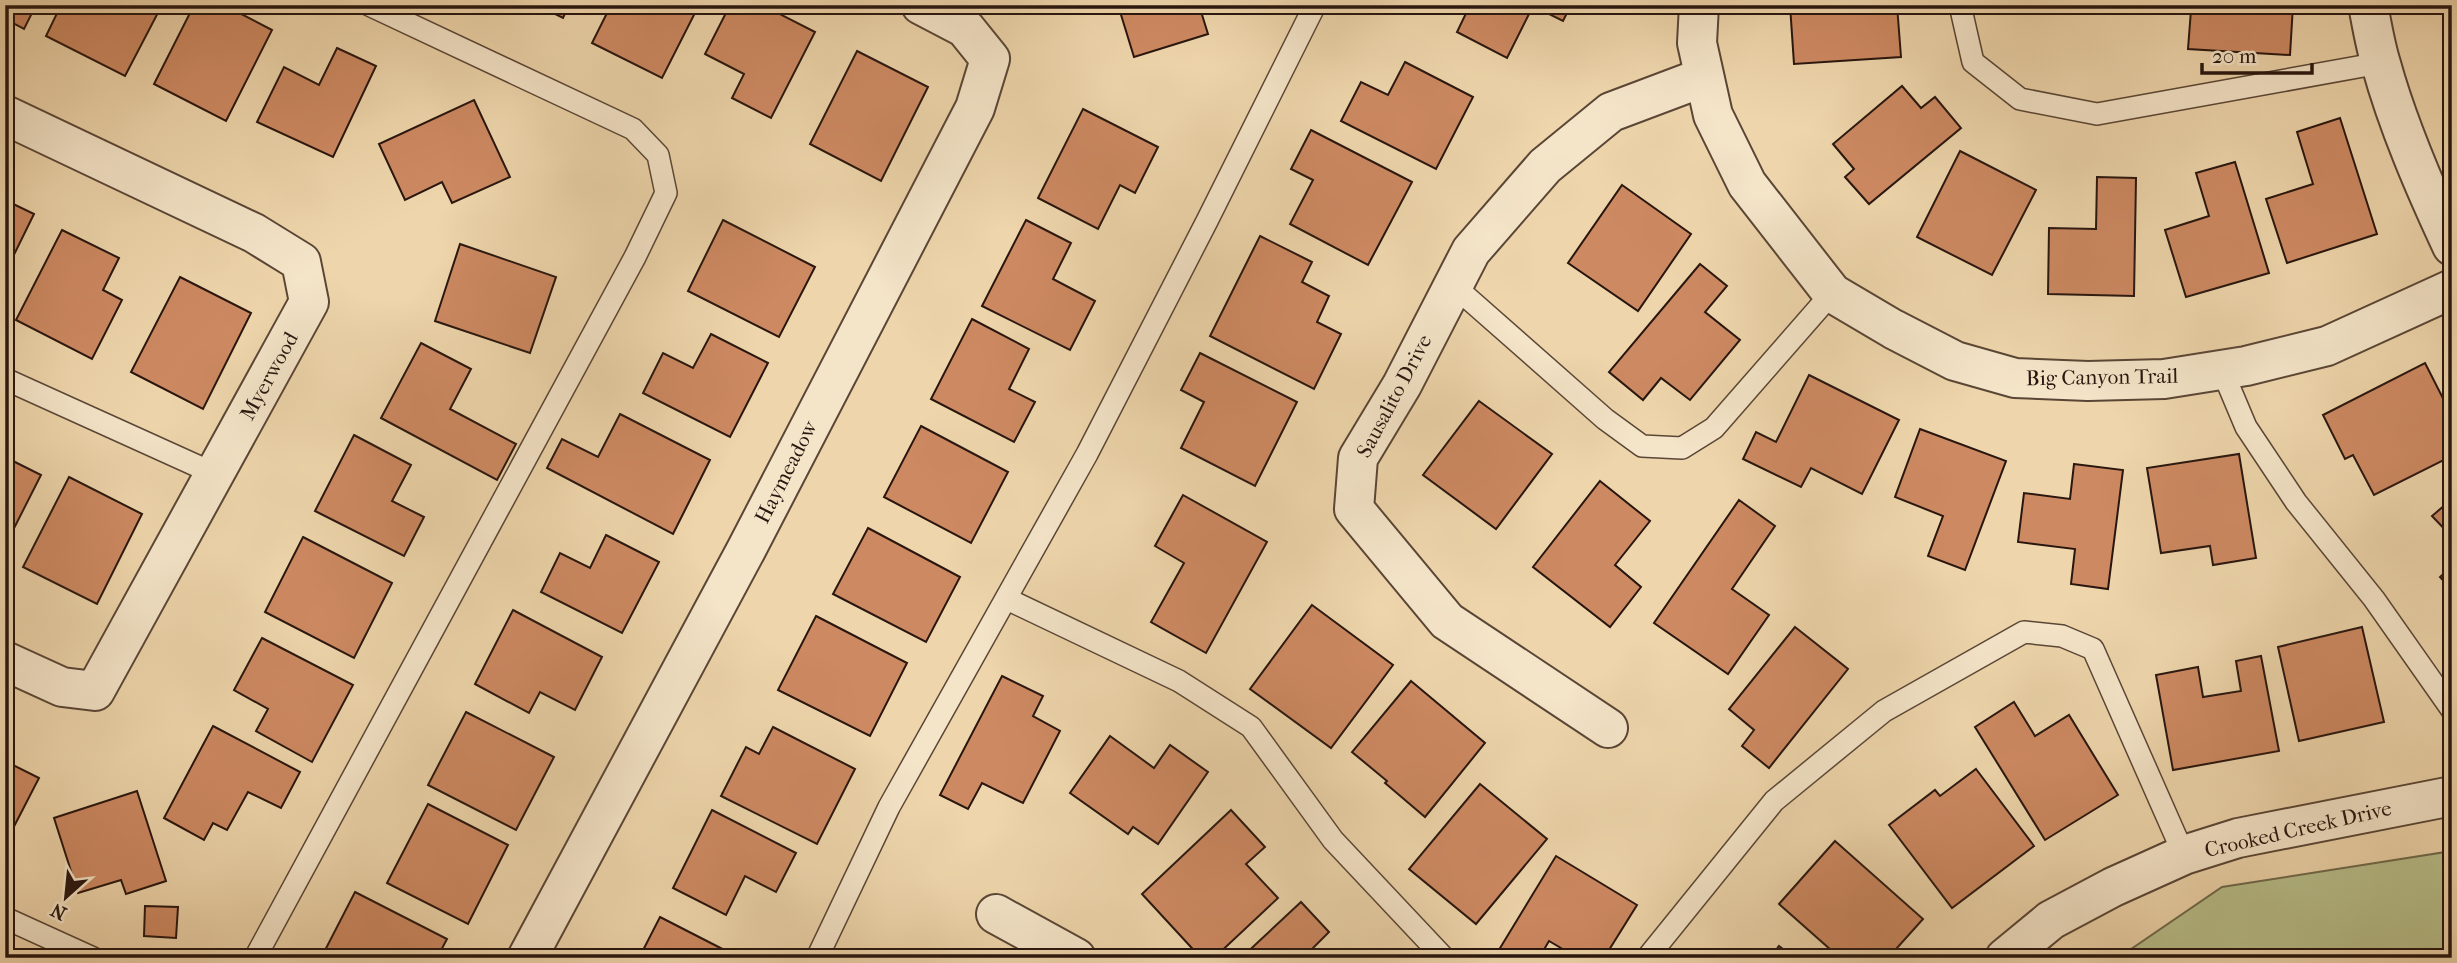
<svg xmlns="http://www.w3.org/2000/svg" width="2457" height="963" font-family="'IM FELL French Canon',serif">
	<rect width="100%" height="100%" fill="#eed5ab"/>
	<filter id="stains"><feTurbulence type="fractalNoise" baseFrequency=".00286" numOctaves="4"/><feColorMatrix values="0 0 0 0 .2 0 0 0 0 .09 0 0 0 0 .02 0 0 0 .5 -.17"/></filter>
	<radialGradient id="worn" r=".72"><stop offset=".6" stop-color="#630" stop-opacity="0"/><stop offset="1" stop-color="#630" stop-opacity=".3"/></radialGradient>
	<path fill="#b7be8a" stroke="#706a4c" stroke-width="2" d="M 2452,851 L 2452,958 L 2118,958 L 2222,887 Z"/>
	<g fill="#cd8962" stroke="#28160f" stroke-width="2">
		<path d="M 5,5 L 36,5 L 24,29 L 5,19 Z"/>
		<path d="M 61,5 L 162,5 L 125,76 L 46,36 Z"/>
		<path d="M 194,5 L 224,5 L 272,30 L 226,121 L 154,84 Z"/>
		<path d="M 537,5 L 569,5 L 563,18 Z"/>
		<path d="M 611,5 L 699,5 L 662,78 L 592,43 Z"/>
		<path d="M 730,5 L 762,5 L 815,32 L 771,118 L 732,98 L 744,74 L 705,54 Z"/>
		<path d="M 1118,5 L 1199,5 L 1208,34 L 1134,57 Z"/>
		<path d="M 1470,5 L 1571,5 L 1563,21 L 1533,6 L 1507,58 L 1457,32 Z"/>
		<path d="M 1790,5 L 1897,5 L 1901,57 L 1794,64 Z"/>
		<path d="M 2220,5 L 2293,5 L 2290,55 L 2188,49 L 2191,10 L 2219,12 Z"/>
		<path d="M 337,48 L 376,66 L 333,157 L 257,122 L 284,67 L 319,85 Z"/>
		<path d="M 857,51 L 928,87 L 881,181 L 810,144 Z"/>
		<path d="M 1405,62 L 1473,97 L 1436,169 L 1341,121 L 1361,82 L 1388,95 Z"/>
		<path d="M 1902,86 L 1921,108 L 1935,97 L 1961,128 L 1869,204 L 1845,177 L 1854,169 L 1833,144 Z"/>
		<path d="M 474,100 L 510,177 L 452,203 L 442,182 L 405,200 L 379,144 Z"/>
		<path d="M 1083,109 L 1158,147 L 1135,193 L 1120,185 L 1098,229 L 1038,198 Z"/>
		<path d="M 2340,118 L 2377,234 L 2287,263 L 2266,199 L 2313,184 L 2297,132 Z"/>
		<path d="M 1311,130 L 1412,182 L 1368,265 L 1290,224 L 1313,180 L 1291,169 Z"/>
		<path d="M 1960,151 L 2036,190 L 1992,275 L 1917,237 Z"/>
		<path d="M 2235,162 L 2269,273 L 2186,297 L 2165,230 L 2209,216 L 2196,173 Z"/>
		<path d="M 2097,177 L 2136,178 L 2134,296 L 2048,294 L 2049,228 L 2096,229 Z"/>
		<path d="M 1622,185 L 1691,234 L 1638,311 L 1568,263 Z"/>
		<path d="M 5,200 L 34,214 L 5,273 Z"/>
		<path d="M 723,220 L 815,267 L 779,337 L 688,291 Z"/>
		<path d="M 1026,220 L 1071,243 L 1053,279 L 1095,301 L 1070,350 L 982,306 Z"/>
		<path d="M 62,230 L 119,258 L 103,290 L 122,300 L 92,359 L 16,320 Z"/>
		<path d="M 1260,236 L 1312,262 L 1302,282 L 1329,296 L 1317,322 L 1341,334 L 1314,389 L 1210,336 Z"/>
		<path d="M 460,244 L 556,277 L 530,353 L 435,321 Z"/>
		<path d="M 1700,264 L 1727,286 L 1705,312 L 1740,340 L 1690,400 L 1661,378 L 1643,400 L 1609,372 Z"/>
		<path d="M 180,277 L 251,313 L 203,409 L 131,372 Z"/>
		<path d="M 972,319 L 1029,349 L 1009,389 L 1035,402 L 1014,442 L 931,399 Z"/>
		<path d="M 711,334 L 768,363 L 730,437 L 643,393 L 663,353 L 693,368 Z"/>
		<path d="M 421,343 L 471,369 L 450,409 L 516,444 L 497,480 L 381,418 Z"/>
		<path d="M 1200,353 L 1297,402 L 1255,486 L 1181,448 L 1204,402 L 1181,390 Z"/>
		<path d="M 2425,363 L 2452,416 L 2452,456 L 2374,495 L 2353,455 L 2345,459 L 2323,415 Z"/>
		<path d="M 1809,375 L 1899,420 L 1862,494 L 1811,468 L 1801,487 L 1743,459 L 1756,432 L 1776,442 Z"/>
		<path d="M 1479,401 L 1552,454 L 1496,529 L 1423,475 Z"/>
		<path d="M 620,414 L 710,460 L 673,534 L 547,468 L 562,439 L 598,457 Z"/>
		<path d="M 921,426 L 1008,472 L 971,543 L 884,497 Z"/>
		<path d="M 1920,429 L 2006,461 L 1965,570 L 1928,556 L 1943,516 L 1895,497 Z"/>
		<path d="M 354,435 L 411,465 L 392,501 L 424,517 L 404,556 L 315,511 Z"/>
		<path d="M 2239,454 L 2256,558 L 2213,565 L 2210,546 L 2161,553 L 2147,468 Z"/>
		<path d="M 5,457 L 41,475 L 5,546 Z"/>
		<path d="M 2074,464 L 2123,470 L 2108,589 L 2071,584 L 2075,549 L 2018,542 L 2024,493 L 2070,499 Z"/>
		<path d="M 69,477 L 142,514 L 97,604 L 23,567 Z"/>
		<path d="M 1600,481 L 1650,521 L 1615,565 L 1641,587 L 1610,627 L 1533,567 Z"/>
		<path d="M 1183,495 L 1267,542 L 1206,653 L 1151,622 L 1184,563 L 1155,546 Z"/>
		<path d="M 2452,499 L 2452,537 L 2432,516 Z"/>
		<path d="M 1739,500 L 1775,526 L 1732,589 L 1769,615 L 1728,674 L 1654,623 Z"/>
		<path d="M 868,528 L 960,577 L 926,642 L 833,594 Z"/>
		<path d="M 606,535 L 659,562 L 622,633 L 541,592 L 560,553 L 590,568 Z"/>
		<path d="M 303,537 L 392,583 L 354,658 L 265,612 Z"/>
		<path d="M 2452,566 L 2452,590 L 2440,577 Z"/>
		<path d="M 1312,605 L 1393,665 L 1331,748 L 1250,689 Z"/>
		<path d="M 513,610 L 602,657 L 575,710 L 540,692 L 529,713 L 475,684 Z"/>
		<path d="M 816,616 L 907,663 L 870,736 L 778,690 Z"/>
		<path d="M 1795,627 L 1848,669 L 1769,768 L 1742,746 L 1754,730 L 1729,709 Z"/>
		<path d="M 2362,627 L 2384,722 L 2299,741 L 2278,647 Z"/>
		<path d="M 262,638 L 353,685 L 312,762 L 256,731 L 268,709 L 234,690 Z"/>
		<path d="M 2261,656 L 2279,751 L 2173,770 L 2156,675 L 2198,667 L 2203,697 L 2241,691 L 2236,661 Z"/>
		<path d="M 1002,676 L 1043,696 L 1033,716 L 1060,731 L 1023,803 L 982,783 L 968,809 L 940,795 Z"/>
		<path d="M 1411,681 L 1485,743 L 1425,817 L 1385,783 L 1387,781 L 1352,752 Z"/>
		<path d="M 2014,702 L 2035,736 L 2069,715 L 2118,795 L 2045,840 L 1975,727 Z"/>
		<path d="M 466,712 L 554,757 L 516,830 L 428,785 Z"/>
		<path d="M 213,726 L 300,772 L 281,808 L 248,792 L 227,830 L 213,823 L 204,840 L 164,818 Z"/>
		<path d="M 773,727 L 855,769 L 817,844 L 721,796 L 746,747 L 759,754 Z"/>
		<path d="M 1110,736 L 1154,768 L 1170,745 L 1208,772 L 1158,844 L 1133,827 L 1128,834 L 1070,793 Z"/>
		<path d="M 5,761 L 39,778 L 5,844 Z"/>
		<path d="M 1976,769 L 2034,846 L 1952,908 L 1889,825 L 1935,790 L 1940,796 Z"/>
		<path d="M 1480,784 L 1547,839 L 1476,924 L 1409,869 Z"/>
		<path d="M 137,791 L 166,881 L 126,894 L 121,880 L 78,893 L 54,818 Z"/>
		<path d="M 428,804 L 508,845 L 468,924 L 387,883 Z"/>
		<path d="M 712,810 L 796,853 L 776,892 L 745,876 L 726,915 L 673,888 Z"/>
		<path d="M 1231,810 L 1265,847 L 1246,864 L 1278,898 L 1214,958 L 1201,958 L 1142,894 Z"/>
		<path d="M 1835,841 L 1923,919 L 1888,958 L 1840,958 L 1779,904 Z"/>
		<path d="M 1556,856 L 1637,905 L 1604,958 L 1578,958 L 1549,941 L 1539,958 L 1494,958 Z"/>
		<path d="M 355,892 L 447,939 L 437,958 L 321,958 Z"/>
		<path d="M 1301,902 L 1329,932 L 1303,958 L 1241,958 Z"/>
		<path d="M 145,906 L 178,907 L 176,938 L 144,936 Z"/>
		<path d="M 660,917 L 740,958 L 639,958 Z"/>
		<path d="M 1779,946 L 1795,958 L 1770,958 Z"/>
	</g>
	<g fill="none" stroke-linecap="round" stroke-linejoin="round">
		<defs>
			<g id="lane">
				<path d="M 1960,5 L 1973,62 L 2020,99 L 2097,114 L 2380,63"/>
				<path d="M 1453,285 L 1605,419 L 1642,446 L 1682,448 L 1714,428 L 1832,293"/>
				<path d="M 2222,370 L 2246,427 L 2296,502 L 2374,599 L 2452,710"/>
				<path d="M 5,379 L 215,474"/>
				<path d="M 1007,599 L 1179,681 L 1251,727 L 1333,840 L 1444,958"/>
				<path d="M 5,918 L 93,958"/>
				<path d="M 255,958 L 635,257 L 666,193 L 658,155 L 633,129 L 369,5"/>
				<path d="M 817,958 L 889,807 L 1087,454 L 1207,221 L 1315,5"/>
				<path d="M 1647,958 L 1774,801 L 1884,711 L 2024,632 L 2062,636 L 2093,649 L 2184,855"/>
			</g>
			<g id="street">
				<path d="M 1699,5 L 1697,43 L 1713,115 L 1747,184 L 1832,293 L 1893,329 L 1955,361 L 2015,378 L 2088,381 L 2164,379 L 2246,366 L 2327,346 L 2452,289"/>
				<path d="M 2368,5 C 2372,25 2375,45 2381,64 C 2398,126 2425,188 2452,246"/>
				<path d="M 5,115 L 254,233 L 301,262 L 309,302 L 95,691 L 62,687 L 5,661"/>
				<path d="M 1608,728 L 1447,621 L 1354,509 L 1358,458 L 1402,385 L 1471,251 L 1545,166 L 1611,112 L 1704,77"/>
				<path d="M 996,914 L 1076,958"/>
				<path d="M 527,958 L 746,550 L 975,108 L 990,59 L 965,28 L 921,5"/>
				<path d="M 2005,958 L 2051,920 L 2113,887 L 2184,855 L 2238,838 L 2452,796"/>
			</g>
		</defs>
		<use href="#lane" stroke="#5a4636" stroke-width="24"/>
		<use href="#street" stroke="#5a4636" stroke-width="42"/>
		<use href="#lane" stroke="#f4e4c8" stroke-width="21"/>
		<use href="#street" stroke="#f4e4c8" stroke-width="38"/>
	</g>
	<g text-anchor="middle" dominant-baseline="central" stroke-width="5" stroke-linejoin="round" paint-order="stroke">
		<g font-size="21" fill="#28160f" stroke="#f4e4c8">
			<text transform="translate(269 376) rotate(-61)">Myerwood</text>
			<text transform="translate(2102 377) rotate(-1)">Big Canyon Trail</text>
			<text transform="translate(1394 396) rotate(-62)">Sausalito Drive</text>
			<text transform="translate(786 472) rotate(-63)">Haymeadow</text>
			<text transform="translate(2298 829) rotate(-13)">Crooked Creek Drive</text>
		</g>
	</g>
	<rect width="2457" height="963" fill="none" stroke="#eed5ab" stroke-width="28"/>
	<rect x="7" y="7" width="2443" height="949" fill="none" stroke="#28160f" stroke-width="3.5"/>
	<rect x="14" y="14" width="2429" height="935" fill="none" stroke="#28160f" stroke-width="2"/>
	<g transform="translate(66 897) rotate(207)" stroke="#f4e4c8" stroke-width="5" paint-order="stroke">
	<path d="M0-5L12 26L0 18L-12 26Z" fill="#28160f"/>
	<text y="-10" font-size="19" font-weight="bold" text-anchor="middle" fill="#28160f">N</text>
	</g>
	<path d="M2202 63v10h110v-10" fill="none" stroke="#28160f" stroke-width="3.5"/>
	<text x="2212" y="63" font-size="21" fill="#28160f" stroke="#f4e4c8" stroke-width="5" paint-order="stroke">20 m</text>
	<rect width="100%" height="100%" filter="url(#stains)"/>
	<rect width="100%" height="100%" fill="url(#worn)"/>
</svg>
